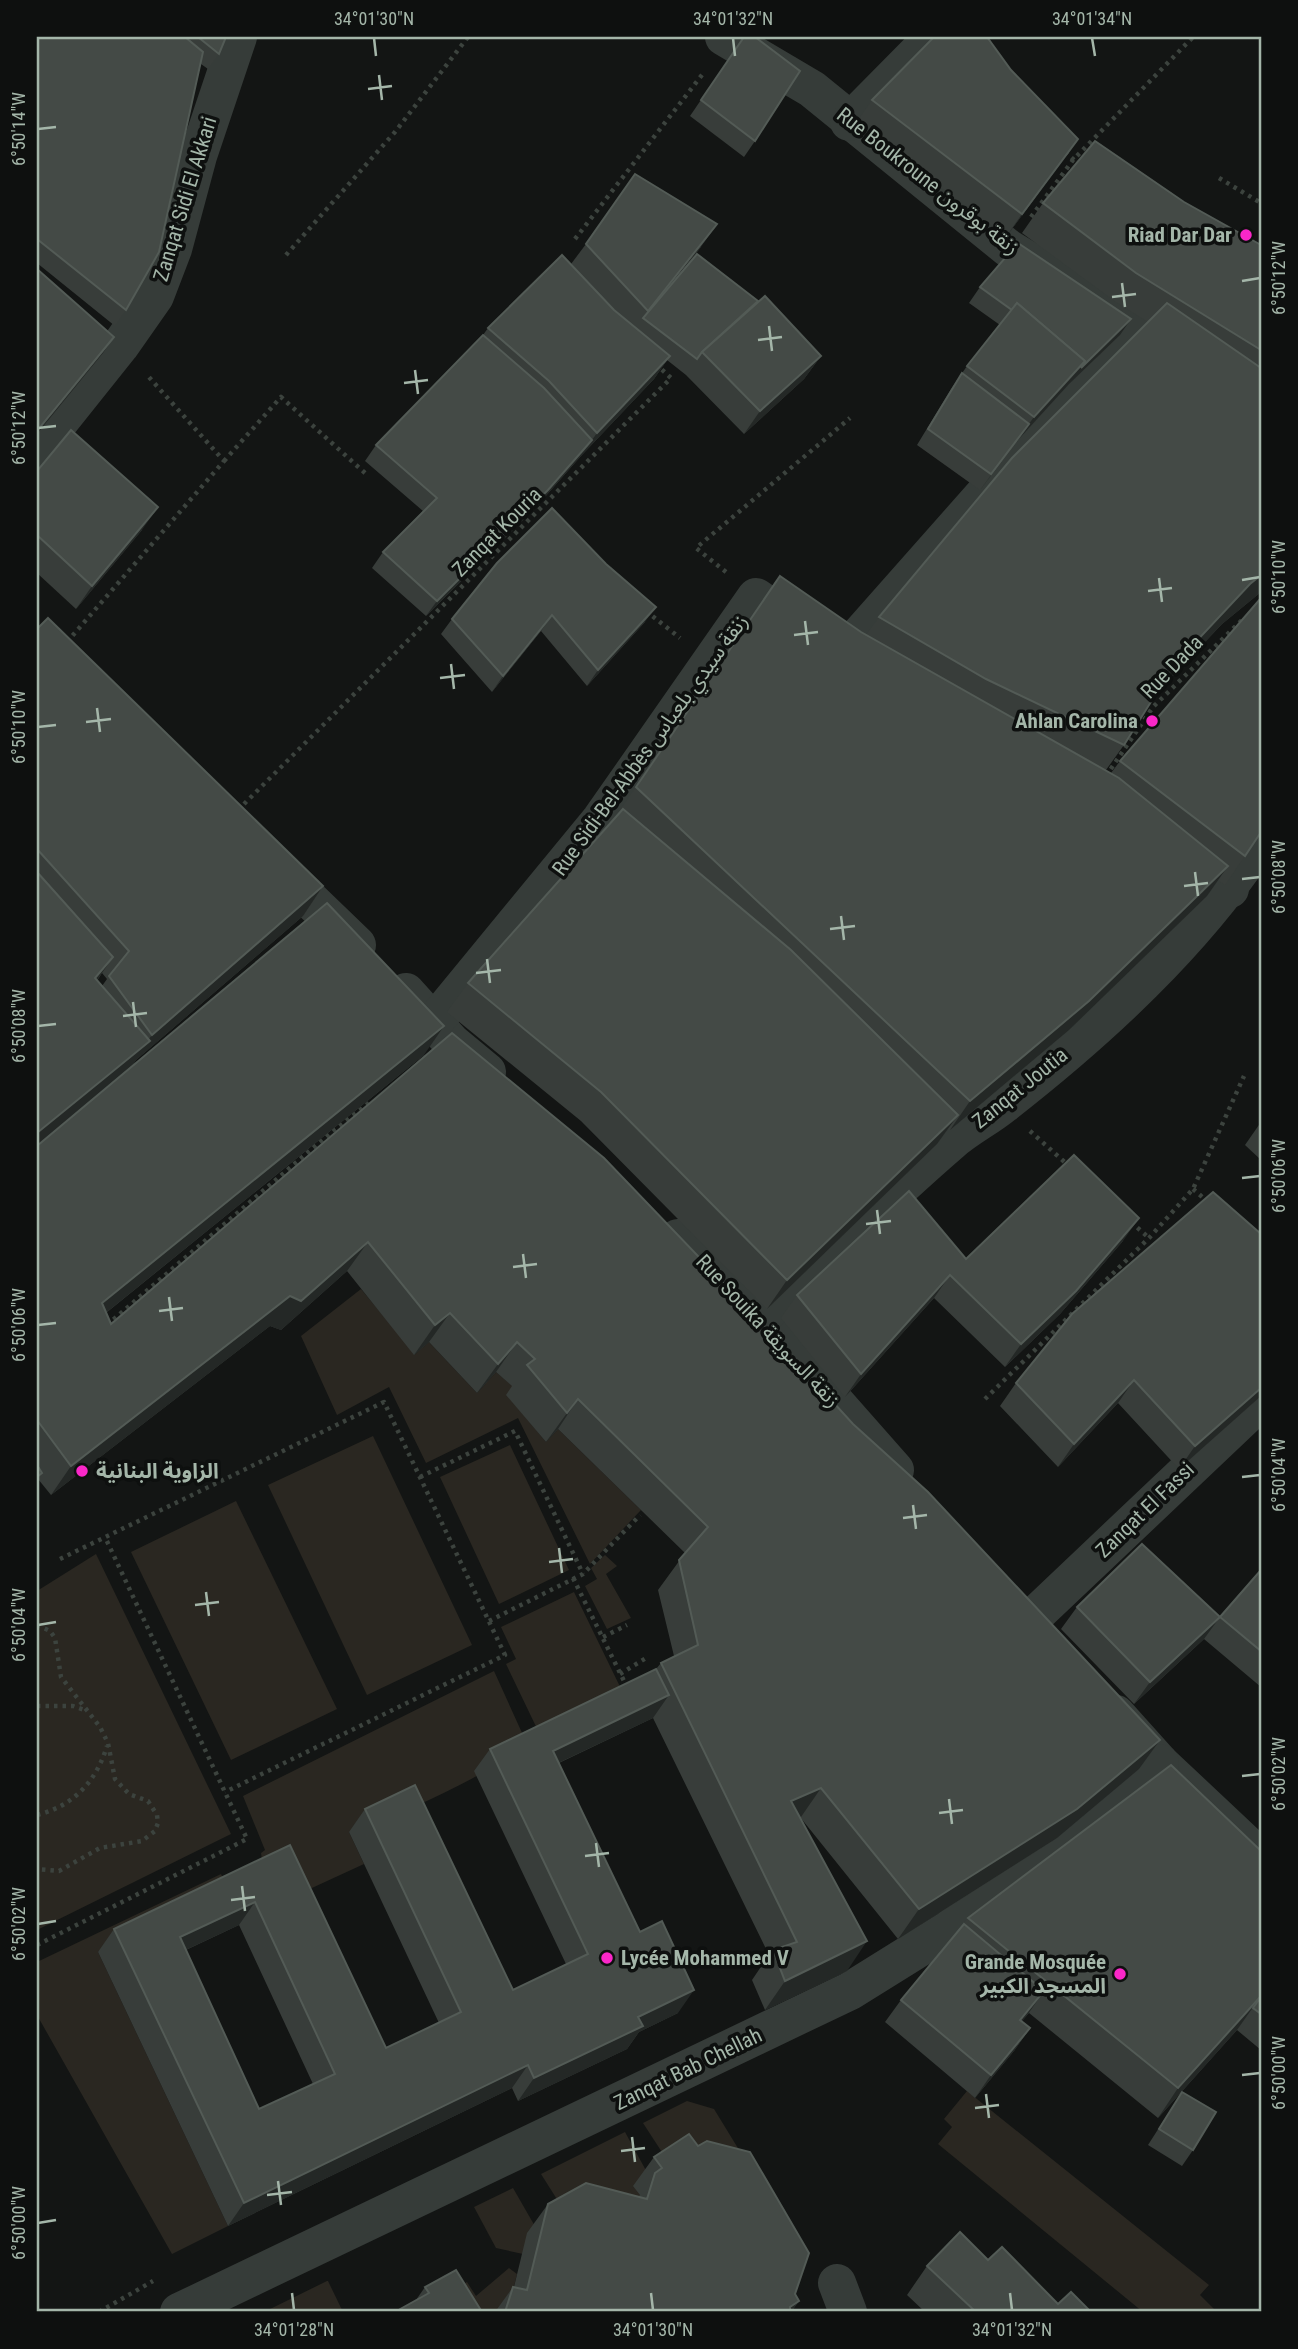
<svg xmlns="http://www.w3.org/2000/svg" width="1298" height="2349" font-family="'Roboto Condensed','Noto Sans Arabic',sans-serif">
	<rect width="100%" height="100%" fill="#131514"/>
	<g fill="#2a2721">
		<path d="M 361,1289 L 415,1354 L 429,1342 L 477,1393 L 496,1372 L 515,1388 L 507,1395 L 546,1442 L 558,1429 L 641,1510 L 590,1564 L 518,1418 L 426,1463 L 389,1387 L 337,1415 L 301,1336 Z"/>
		<path d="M 373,1436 L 472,1645 L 367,1695 L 268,1485 Z"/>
		<path d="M 510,1445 L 569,1570 L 499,1604 L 440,1477 Z"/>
		<path d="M 236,1501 L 337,1709 L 231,1760 L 131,1552 Z"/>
		<path d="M 96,1554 L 231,1834 L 37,1930 L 37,1591 Z"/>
		<path d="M 605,1555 L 617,1566 L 606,1574 L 631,1618 L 607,1629 L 585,1586 L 597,1579 L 591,1568 Z"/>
		<path d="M 574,1592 L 626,1699 L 542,1739 L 506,1664 L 516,1659 L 501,1627 Z"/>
		<path d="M 494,1671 L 528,1746 C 471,1782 413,1810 349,1832 L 364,1864 L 288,1899 L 264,1873 L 261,1853 L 265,1850 L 243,1796 Z"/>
		<path d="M 221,1874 L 228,1890 L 98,1952 L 228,2226 L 172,2254 L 37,2015 L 37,1962 Z"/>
		<path d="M 967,2091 L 1209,2285 L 1200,2295 L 1217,2312 L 1143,2312 L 938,2144 L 952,2127 L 944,2119 Z"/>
		<path d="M 687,2101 L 714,2109 L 744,2158 L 669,2163 L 643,2123 Z"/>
		<path d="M 625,2132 L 649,2176 L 642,2197 L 565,2212 L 541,2174 Z"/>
		<path d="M 513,2188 L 536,2228 L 523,2254 L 496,2248 L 474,2207 Z"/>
		<path d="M 509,2268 L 517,2274 L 508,2312 L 443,2312 L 435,2300 L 467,2282 L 476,2296 Z"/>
		<path d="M 328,2281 L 343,2312 L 264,2312 L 327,2281 Z"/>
	</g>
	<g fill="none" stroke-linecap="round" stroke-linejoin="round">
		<g stroke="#3c433e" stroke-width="4.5" stroke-dasharray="3.5 5" stroke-linecap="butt">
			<path d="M 1065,152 L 1082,167"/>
			<path d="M 1219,178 L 1261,203"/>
			<path d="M 1031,217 L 1073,160 L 1193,37"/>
			<path d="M 575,239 L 705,71"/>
			<path d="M 286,255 L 395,132 L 468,37"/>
			<path d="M 224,461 L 281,397 L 365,473"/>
			<path d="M 726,572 L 696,548 L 850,418"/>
			<path d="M 646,611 L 680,638"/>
			<path d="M 67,642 L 224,461 L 147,375"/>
			<path d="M 1106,776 L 1153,707 L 1242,620"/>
			<path d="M 238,810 L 671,378 L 659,367"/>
			<path d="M 1030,1131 L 1070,1167"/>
			<path d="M 1193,1189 L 1208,1202"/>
			<path d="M 1131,1222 L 1149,1238"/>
			<path d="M 107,1325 L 335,1129 L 373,1100"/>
			<path d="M 985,1399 L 1149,1238 L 1193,1189 L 1244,1076"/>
			<path d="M 420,1477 L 515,1431 L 583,1574"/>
			<path d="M 60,1559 L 384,1402 L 505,1655 L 225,1792"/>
			<path d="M 573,1578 L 627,1687"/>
			<path d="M 489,1621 L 583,1574 L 640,1515"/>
			<path d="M 37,1625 L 50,1631 L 55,1638 L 61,1677 L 100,1727 L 108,1743 L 115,1779 L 129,1794 L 148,1801 L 157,1815 L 158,1823 L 155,1831 L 142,1841 L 100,1848 L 59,1871 L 37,1869"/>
			<path d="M 603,1637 L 627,1625"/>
			<path d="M 620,1674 L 646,1658"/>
			<path d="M 37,1706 L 73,1706 L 87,1711"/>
			<path d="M 37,1815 C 73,1806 96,1782 107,1746"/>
			<path d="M 37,1945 L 247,1839 L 105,1537"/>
			<path d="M 99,2312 L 153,2281"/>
		</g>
		<g stroke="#363c39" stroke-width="38">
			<path d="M 724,37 L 812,89 L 1008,248 L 1261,401"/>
			<path d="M 849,122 L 933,37"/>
			<path d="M 37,450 L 120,346 L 155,296 L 173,249 L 198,156 L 238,37"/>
			<path d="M 840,657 L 1133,326"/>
			<path d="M 1174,850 L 1230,889"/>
			<path d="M 275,866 L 357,945"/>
			<path d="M 406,992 L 452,1043 L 487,1072"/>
			<path d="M 435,1021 L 601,819 L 756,597 L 807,632"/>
			<path d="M 678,1238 L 761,1318 L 895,1470"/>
			<path d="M 761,1318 C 824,1259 886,1198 951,1142 C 967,1128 987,1118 1003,1105 C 1099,1030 1194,943 1261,841"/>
			<path d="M 1030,1620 L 1261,1401"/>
			<path d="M 1116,1714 L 1160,1763 L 1261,1858"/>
			<path d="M 837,2283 L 848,2312"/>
			<path d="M 179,2312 L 850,1991 L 948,1930 L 1160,1763"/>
		</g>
	</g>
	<g fill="#383d3a" fill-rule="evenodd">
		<path d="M 37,37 L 226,37 L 219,54 L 208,69 L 201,64 L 126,310 L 115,326 L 37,263 Z"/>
		<path d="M 744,37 L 755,141 L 744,157 L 690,116 Z"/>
		<path d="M 872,100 L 1062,161 L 1006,237 L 856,123 Z"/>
		<path d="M 1184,202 L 1261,245 L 1261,592 L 1222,624 L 1155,695 L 1124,745 L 1106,770 L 1111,773 L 1120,761 L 1261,832 L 1225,885 L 1218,880 L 1207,896 L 1069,1030 L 950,1130 L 948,1129 L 937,1144 L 767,1309 L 581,1121 L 447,1012 L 468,983 L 616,816 L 760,606 L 861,632 L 866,635 L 879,617 L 1148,322 L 1116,302 L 1022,233 L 1043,203 Z"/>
		<path d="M 586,244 L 701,247 L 671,285 L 821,356 L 804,379 L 744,434 L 686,375 L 667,360 L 654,379 L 581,456 L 537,506 L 426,616 L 372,568 L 383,552 L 423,511 L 365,461 L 376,445 L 483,335 L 488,328 L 571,264 Z"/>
		<path d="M 980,287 L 1120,335 L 1069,384 L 1018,440 L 980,490 L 917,445 L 951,389 L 967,366 L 1000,325 L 969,303 Z"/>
		<path d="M 37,471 L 142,530 L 76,609 L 37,573 Z"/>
		<path d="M 497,563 L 645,622 L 587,686 L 541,631 L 492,692 L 441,634 L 452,619 Z"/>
		<path d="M 37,629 L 323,886 L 303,916 L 136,1060 L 132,1066 L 424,1055 L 106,1313 L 111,1324 L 452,1033 L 853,1424 L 1160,1740 L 1139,1769 L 1057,1838 L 898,1939 L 800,1817 L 847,1971 L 765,2010 L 752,1980 L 769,1955 L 653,1718 L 559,1763 L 678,2013 L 639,2032 L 627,2049 L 518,2101 L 512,2088 L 228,2226 L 98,1952 L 114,1929 L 290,1845 L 386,2048 L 439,2023 L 349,1832 L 365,1809 L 513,1990 L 566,1964 L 474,1771 L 490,1749 L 656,1669 L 661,1663 L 674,1656 L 658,1590 L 685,1553 L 558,1429 L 546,1442 L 506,1395 L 512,1386 L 496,1372 L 477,1393 L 429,1342 L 414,1355 L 347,1271 L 281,1330 L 270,1326 L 51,1495 L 38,1479 L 37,1481 ZM 102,973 L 107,979 L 102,986 L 97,981 ZM 239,1925 L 313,2084 L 259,2109 L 186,1950 Z"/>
		<path d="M 1261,1122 L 1261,1160 L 1245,1145 Z"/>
		<path d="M 1123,1241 L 1060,1314 L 1005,1367 L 934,1298 L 845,1397 L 781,1318 L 797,1295 L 966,1259 Z"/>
		<path d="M 1072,1314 L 1261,1396 L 1179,1469 L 1118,1403 L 1058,1467 L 1000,1406 L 1016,1383 Z"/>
		<path d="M 1261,1570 L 1261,1687 L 1204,1639 L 1134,1704 L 1061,1629 L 1077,1607 L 1220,1617 Z"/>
		<path d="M 1261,1851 L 1261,2050 L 1237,2030 L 1158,2118 L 1029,2013 L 1022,2021 L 1030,2028 L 1014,2051 L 975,2098 L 885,2022 L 901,2000 L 968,1918 Z"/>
		<path d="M 1182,2092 L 1193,2150 L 1182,2166 L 1148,2145 Z"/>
		<path d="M 654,2157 L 795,2294 L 799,2301 L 791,2312 L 495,2312 L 513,2287 L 514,2287 L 527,2233 L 548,2204 L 638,2197 L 640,2195 L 633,2186 Z"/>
		<path d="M 988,2260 L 1058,2304 L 1089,2310 L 1095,2312 L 925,2312 L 907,2295 L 927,2266 Z"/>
		<path d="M 425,2287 L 482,2312 L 416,2300 Z"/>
	</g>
	<g fill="#242826">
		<path d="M 1078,139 L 1062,161 L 1006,237 L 1022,214 Z"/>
		<path d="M 717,224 L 701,247 L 644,319 L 643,318 Z"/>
		<path d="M 1131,319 L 1120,335 L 1069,384 L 1018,440 L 980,490 L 1034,417 L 1085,361 Z"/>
		<path d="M 114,337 L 103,353 L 37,434 L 37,431 Z"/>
		<path d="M 670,356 L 654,379 L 581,456 L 537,506 L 426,616 L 437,601 L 592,440 L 597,433 Z"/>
		<path d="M 821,356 L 804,379 L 744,434 L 760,411 Z"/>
		<path d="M 158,507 L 142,530 L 76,609 L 92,586 Z"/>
		<path d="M 1261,575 L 1261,592 L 1222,624 L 1146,704 L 1174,665 L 1250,584 Z"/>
		<path d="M 656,607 L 645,622 L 587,686 L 598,670 Z"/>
		<path d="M 552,615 L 541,631 L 492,692 L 503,676 Z"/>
		<path d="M 1228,866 L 1207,896 L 1069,1030 L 950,1130 L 970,1101 Z"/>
		<path d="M 323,886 L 303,916 L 136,1060 L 129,1070 L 37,1146 L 37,1133 L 145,1044 L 152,1035 Z"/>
		<path d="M 113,957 L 93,986 L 95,978 Z"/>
		<path d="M 444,1026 L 424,1055 L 81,1333 L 102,1303 Z"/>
		<path d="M 958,1115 L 937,1144 L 767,1309 L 787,1280 Z"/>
		<path d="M 1139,1218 L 1123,1241 L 1060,1314 L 1005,1367 L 1021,1344 Z"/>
		<path d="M 368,1242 L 347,1271 L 281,1330 L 270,1326 L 51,1495 L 71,1466 L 290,1296 Z"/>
		<path d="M 950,1275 L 934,1298 L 845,1397 L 861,1374 Z"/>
		<path d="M 450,1313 L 429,1342 L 414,1355 L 435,1325 Z"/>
		<path d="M 517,1342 L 496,1372 L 477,1393 L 498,1364 Z"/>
		<path d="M 1134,1380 L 1118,1403 L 1058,1467 L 1074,1444 Z"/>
		<path d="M 1261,1388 L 1261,1396 L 1179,1469 L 1195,1446 Z"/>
		<path d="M 578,1399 L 558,1429 L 546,1442 L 567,1413 Z"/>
		<path d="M 1220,1617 L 1204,1639 L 1134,1704 L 1150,1682 Z"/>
		<path d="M 669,1695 L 653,1718 L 537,1773 L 553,1751 Z"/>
		<path d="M 1160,1740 L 1139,1769 L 1057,1838 L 898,1939 L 919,1909 Z"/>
		<path d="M 821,1788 L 801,1817 L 771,1830 L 791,1801 Z"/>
		<path d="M 255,1902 L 239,1925 L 164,1960 L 180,1937 Z"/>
		<path d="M 867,1941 L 847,1971 L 765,2010 L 785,1981 Z"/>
		<path d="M 694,1990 L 678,2013 L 639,2032 L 627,2049 L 518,2101 L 534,2078 L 638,2017 Z"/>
		<path d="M 1044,1991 L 1028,2014 L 1004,2043 L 1020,2020 Z"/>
		<path d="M 1261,1996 L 1237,2030 L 1158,2118 L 1178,2088 Z"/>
		<path d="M 1030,2028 L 1014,2051 L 975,2098 L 991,2075 Z"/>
		<path d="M 528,2065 L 512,2088 L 228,2226 L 244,2203 Z"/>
		<path d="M 799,2301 L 791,2312 L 786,2312 L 790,2307 Z"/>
	</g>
	<g fill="#444a46" stroke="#535b56" stroke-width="2" fill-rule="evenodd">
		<path d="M 37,37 L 185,37 L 203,52 L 159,252 L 126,310 L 37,239 Z"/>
		<path d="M 198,37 L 226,37 L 219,54 Z"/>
		<path d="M 744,37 L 755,37 L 800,71 L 755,141 L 701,100 Z"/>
		<path d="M 934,37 L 987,37 L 1011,70 L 1078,139 L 1022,214 L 872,100 Z"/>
		<path d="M 1095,141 L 1184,202 L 1261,245 L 1261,350 L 1136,273 L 1043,203 Z"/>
		<path d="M 635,174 L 717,224 L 648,311 L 586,244 Z"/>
		<path d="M 1018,243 L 1131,319 L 1081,368 L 1085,361 L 1017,303 L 1012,310 L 980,287 Z"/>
		<path d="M 697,254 L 758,301 L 702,352 L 697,359 L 643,318 Z"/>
		<path d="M 562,255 L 614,310 L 670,356 L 597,433 L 549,381 L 488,328 Z"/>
		<path d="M 37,269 L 114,337 L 37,431 Z"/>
		<path d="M 765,296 L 821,356 L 760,411 L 702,352 Z"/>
		<path d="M 1017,303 L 1085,361 L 1034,417 L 967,366 Z"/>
		<path d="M 1167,303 L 1261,368 L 1261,575 L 1250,584 L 1174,665 L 1124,745 L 986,679 L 879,617 L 1012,458 Z"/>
		<path d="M 483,335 L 544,388 L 592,440 L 548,490 L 437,601 L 383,552 L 437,498 L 376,445 Z"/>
		<path d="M 962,373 L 1029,424 L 991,474 L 928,429 Z"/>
		<path d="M 71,430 L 158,507 L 92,586 L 37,535 L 37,471 Z"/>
		<path d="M 552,508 L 606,564 L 656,607 L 598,670 L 552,615 L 503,676 L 452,619 L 497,563 Z"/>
		<path d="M 780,576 L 861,632 L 1119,778 L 1228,866 L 1089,1001 L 970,1101 L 636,787 Z"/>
		<path d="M 1261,598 L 1261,832 L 1245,856 L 1120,761 Z"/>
		<path d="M 48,618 L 323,886 L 152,1035 L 109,976 L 129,951 L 37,849 L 37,629 Z"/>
		<path d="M 623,809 L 791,950 L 958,1115 L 787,1280 L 601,1092 L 468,983 Z"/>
		<path d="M 37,872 L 113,957 L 95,978 L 150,1041 L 37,1133 Z"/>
		<path d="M 327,903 L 444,1026 L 102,1303 L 111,1324 L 452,1033 L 604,1158 L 743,1303 L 853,1424 L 928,1492 L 1160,1740 L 1077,1809 L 919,1909 L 821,1788 L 791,1801 L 867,1941 L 785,1981 L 773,1950 L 797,1942 L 661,1663 L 698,1645 L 679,1560 L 708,1527 L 578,1399 L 567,1413 L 527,1365 L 535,1359 L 517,1342 L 498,1364 L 450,1313 L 435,1325 L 368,1242 L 301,1301 L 290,1296 L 71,1466 L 37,1420 L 37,1146 Z"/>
		<path d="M 1074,1155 L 1139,1218 L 1076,1291 L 1021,1344 L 950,1275 L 861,1374 L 797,1295 L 909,1191 L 966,1259 Z"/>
		<path d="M 1213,1192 L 1261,1234 L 1261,1388 L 1195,1446 L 1134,1380 L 1074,1444 L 1016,1383 L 1072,1314 Z"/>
		<path d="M 37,1465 L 42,1473 L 37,1477 Z"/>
		<path d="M 1142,1544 L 1220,1617 L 1150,1682 L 1077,1607 Z"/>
		<path d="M 1261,1570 L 1261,1651 L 1220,1617 Z"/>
		<path d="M 656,1669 L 669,1695 L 553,1751 L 640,1932 L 662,1921 L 694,1990 L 638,2017 L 643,2026 L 534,2078 L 528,2065 L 244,2203 L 114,1929 L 290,1845 L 386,2048 L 461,2012 L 365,1809 L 415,1785 L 513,1990 L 588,1954 L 490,1749 ZM 255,1902 L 335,2074 L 259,2109 L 180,1937 Z"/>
		<path d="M 1171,1765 L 1261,1851 L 1261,1996 L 1178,2088 L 968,1918 Z"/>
		<path d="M 964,1924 L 1044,1991 L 1020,2020 L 1030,2028 L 991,2075 L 901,2000 Z"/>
		<path d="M 1261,1997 L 1261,2014 L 1253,2008 Z"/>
		<path d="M 1182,2092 L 1216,2112 L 1193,2150 L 1159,2129 Z"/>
		<path d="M 689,2134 L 698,2146 L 707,2141 L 750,2152 L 809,2253 L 795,2294 L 799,2301 L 790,2307 L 790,2312 L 505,2312 L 513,2287 L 527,2290 L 548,2204 L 586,2183 L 647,2199 L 655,2173 L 662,2168 L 654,2157 Z"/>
		<path d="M 960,2232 L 988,2260 L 1002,2247 L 1058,2304 L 1071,2292 L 1089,2310 L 1095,2312 L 976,2312 L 927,2266 Z"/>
		<path d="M 456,2270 L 482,2312 L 395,2312 L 429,2293 L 425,2287 Z"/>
	</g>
	<path fill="none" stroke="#a4b6a9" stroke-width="2.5" d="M 374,38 L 376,56M 733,38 L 735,56M 1092,38 L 1095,56M 379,75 L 382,100M 368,89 L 392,86M 38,129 L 56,127M 1242,281 L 1260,278M 1122,283 L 1125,307M 1112,297 L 1136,294M 769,326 L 772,351M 758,340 L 782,337M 415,370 L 418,394M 404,383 L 428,380M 38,428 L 56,426M 1159,578 L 1162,602M 1242,580 L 1260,577M 1148,591 L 1172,588M 805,621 L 808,645M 794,635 L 818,632M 451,664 L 454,689M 440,678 L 465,675M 97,708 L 100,732M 86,722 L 111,719M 38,727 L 56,725M 1195,872 L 1198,896M 1242,879 L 1260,877M 1184,886 L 1208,883M 841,916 L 844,940M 830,929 L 855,926M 487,959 L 490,983M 476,973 L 501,970M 133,1002 L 136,1027M 123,1016 L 147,1013M 38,1026 L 56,1024M 1242,1178 L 1260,1176M 877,1210 L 880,1234M 866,1224 L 891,1221M 523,1254 L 526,1278M 513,1267 L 537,1264M 169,1297 L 172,1321M 159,1311 L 183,1308M 38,1325 L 56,1323M 1242,1477 L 1260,1475M 913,1505 L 916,1529M 903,1518 L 927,1515M 559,1548 L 562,1573M 549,1562 L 573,1559M 206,1592 L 209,1616M 195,1605 L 219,1602M 38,1625 L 56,1622M 1242,1776 L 1260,1774M 949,1799 L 952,1824M 939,1813 L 963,1810M 596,1843 L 599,1867M 585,1856 L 609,1853M 242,1886 L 245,1911M 231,1900 L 255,1897M 38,1924 L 56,1921M 1242,2075 L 1260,2073M 986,2094 L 989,2118M 975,2108 L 999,2105M 632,2137 L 635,2162M 621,2151 L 645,2148M 278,2181 L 281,2205M 267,2195 L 292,2192M 38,2223 L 56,2220M 292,2293 L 294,2310M 651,2293 L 653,2310M 1010,2293 L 1012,2310"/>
	<g fill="#fa27c8" stroke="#0e100f" stroke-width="2.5">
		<circle cx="1246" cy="235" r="7"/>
		<circle cx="1152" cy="721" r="7"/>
		<circle cx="82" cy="1471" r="7"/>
		<circle cx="607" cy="1958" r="7"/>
		<circle cx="1120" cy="1974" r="7"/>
	</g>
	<g text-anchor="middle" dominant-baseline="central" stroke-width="7" stroke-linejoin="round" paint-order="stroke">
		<g font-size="21" fill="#a4b6a9" stroke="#0e100f">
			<text transform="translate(928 181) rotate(38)">Rue Boukroune زنقة بوقرون</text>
			<text transform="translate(185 199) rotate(-73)">Zanqat Sidi El Akkari</text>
			<text transform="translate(497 532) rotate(-45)">Zanqat Kouria</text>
			<text transform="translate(1172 667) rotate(-46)">Rue Dada</text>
			<text transform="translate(650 745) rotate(-54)">Rue Sidi-Bel-Abbès زنقة سيدي بلعباس</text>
			<text transform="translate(1020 1088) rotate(-39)">Zanqat Joutia</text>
			<text transform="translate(768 1331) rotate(47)">Rue Souika زنقة السويقة</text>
			<text transform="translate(1145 1510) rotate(-44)">Zanqat El Fassi</text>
			<text transform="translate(688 2069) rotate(-26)">Zanqat Bab Chellah</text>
		</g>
		<g font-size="21" font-weight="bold" fill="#a4b6a9" stroke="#0e100f" text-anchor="end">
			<text x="1232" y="235">Riad Dar Dar</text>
			<text x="1138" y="721">Ahlan Carolina</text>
			<text x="96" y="1471" text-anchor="start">الزاوية البنانية</text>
			<text x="621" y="1958" text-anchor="start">Lycée Mohammed V</text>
			<text x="1106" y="1962">Grande Mosquée<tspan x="1106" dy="24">المسجد الكبير</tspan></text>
		</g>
	</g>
	<rect width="1298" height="2349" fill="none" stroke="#0e100f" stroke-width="77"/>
	<rect x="38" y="38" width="1222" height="2272" fill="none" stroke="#a4b6a9" stroke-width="2.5"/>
	<g font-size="18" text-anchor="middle" fill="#a4b6a9">
		<text x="374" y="25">34°01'30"N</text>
		<text x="733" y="25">34°01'32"N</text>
		<text x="1092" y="25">34°01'34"N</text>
		<text transform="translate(19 129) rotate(-90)" y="6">6°50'14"W</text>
		<text transform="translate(1279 278) rotate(-90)" y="6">6°50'12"W</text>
		<text transform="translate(19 428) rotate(-90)" y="6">6°50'12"W</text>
		<text transform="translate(1279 577) rotate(-90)" y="6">6°50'10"W</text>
		<text transform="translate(19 727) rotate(-90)" y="6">6°50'10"W</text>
		<text transform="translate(1279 877) rotate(-90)" y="6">6°50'08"W</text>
		<text transform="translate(19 1026) rotate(-90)" y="6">6°50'08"W</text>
		<text transform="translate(1279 1176) rotate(-90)" y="6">6°50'06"W</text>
		<text transform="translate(19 1325) rotate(-90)" y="6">6°50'06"W</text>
		<text transform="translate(1279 1475) rotate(-90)" y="6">6°50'04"W</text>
		<text transform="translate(19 1625) rotate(-90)" y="6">6°50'04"W</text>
		<text transform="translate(1279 1774) rotate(-90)" y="6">6°50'02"W</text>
		<text transform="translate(19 1924) rotate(-90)" y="6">6°50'02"W</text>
		<text transform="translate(1279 2073) rotate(-90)" y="6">6°50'00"W</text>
		<text transform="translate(19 2223) rotate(-90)" y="6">6°50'00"W</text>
		<text x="294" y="2336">34°01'28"N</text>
		<text x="653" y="2336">34°01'30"N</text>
		<text x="1012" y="2336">34°01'32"N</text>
	</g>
</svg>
